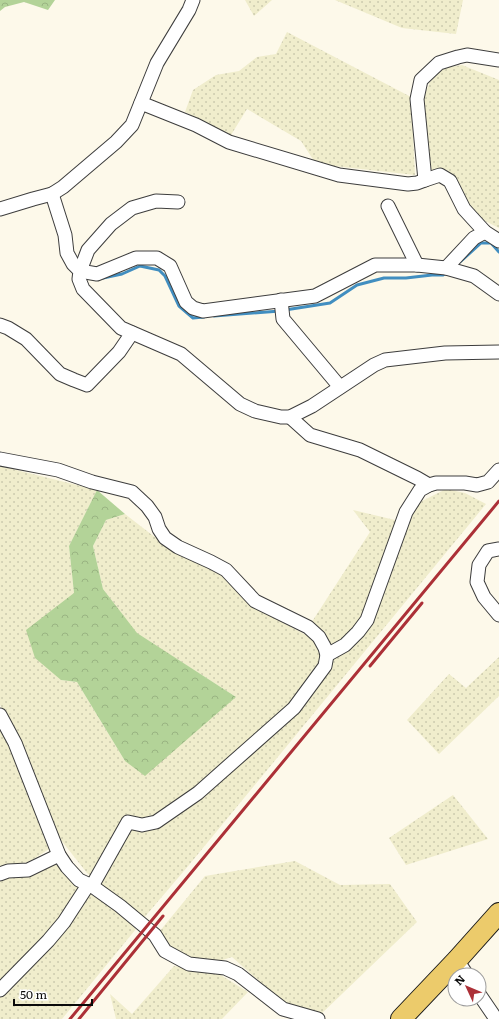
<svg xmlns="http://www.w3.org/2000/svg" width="499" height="1019" font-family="Literata,serif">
	<defs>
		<pattern id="farmland-dots" width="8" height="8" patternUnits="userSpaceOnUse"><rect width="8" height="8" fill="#f0edcc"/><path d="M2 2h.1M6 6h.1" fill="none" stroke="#cccaae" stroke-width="1.8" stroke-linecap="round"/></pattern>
		<pattern id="forest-crowns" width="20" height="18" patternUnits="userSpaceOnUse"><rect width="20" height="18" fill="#b3d398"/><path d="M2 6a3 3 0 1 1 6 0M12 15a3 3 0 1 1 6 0" fill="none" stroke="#99b482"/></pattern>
	</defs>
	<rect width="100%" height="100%" fill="#fdf9ea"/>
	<g fill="url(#farmland-dots)">
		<path d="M 245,0 L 272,0 L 254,16 Z"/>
		<path d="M 335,0 L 463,0 L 456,34 L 402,28 Z"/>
		<path d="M 287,32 L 411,97 L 415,175 L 316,164 L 301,141 L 247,109 L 231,135 L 185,112 L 193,90 L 216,75 L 239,71 L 257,57 L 276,54 Z"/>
		<path d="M 462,65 L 499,80 L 499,228 L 481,219 L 468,203 L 447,170 L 428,171 L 423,99 L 430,82 L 443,68 Z"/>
		<path d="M 0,466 L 97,490 L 69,546 L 74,593 L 61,680 L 77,682 L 125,761 L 236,697 L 136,633 L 103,589 L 93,546 L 106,520 L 125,514 L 174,552 L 218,572 L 251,606 L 304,634 L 370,532 L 353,510 L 399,521 L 420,502 L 446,489 L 465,493 L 486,504 L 189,865 L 143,919 L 87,873 L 57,835 L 22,743 L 0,705 Z"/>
		<path d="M 499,657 L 499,696 L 439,754 L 407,720 L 449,674 L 466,688 Z"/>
		<path d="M 0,728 L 6,739 L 49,849 L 29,862 L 0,866 Z"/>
		<path d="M 453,795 L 488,839 L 406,865 L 389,838 Z"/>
		<path d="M 57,861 L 77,886 L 116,910 L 136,929 L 62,1019 L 0,1019 L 0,877 Z"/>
		<path d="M 295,861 L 340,885 L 390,884 L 417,922 L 319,1016 L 285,1004 L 232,957 L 216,962 L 187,957 L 170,949 L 159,932 L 205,876 Z"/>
		<path d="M 174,966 L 219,974 L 248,992 L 222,1019 L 116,1019 L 110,994 L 132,1014 Z"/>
	</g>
	<g fill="url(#forest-crowns)">
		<path d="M 0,0 L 55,0 L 48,10 L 24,2 L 5,7 L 0,11 Z"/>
		<path d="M 97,490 L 125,514 L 106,520 L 93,546 L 103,589 L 137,633 L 236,697 L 145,776 L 125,761 L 77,682 L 61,680 L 35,658 L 26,630 L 74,593 L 69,546 Z"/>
	</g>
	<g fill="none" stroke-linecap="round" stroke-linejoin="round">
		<g stroke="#418ec0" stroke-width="3">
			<path d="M 460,262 L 481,243 L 491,243 L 499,252"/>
			<path d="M 103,278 L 122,274 L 140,266 L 159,270 L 165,276 L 179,306 L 193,318 L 204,317"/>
			<path d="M 285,310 L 330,303 L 357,285 L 384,278 L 406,278 L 432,275 L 443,275 L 446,273"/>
			<path d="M 214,316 L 280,311"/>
		</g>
		<defs>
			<g id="minor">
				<path d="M 141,103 L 196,125 L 229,142 L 339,175 L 408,184 L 417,183 L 425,180 L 417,99 L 421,80 L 439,63 L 458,57 L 467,55 L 499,60"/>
				<path d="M 425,180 L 440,175 L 450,181 L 464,209 L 485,232 L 499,241"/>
				<path d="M 52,194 L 65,235 L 67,253 L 73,264 L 80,271 L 79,279 L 83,289 L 121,328 L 181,354 L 240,404 L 255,411 L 281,417 L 290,417 L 312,406 L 374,365 L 385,360 L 445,353 L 499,352"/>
				<path d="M 178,202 L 156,201 L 132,208 L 111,224 L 88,250 L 80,271 L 97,274 L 136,258 L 157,258 L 170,266 L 186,302 L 193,308 L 203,311 L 315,296 L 375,265 L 417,265 L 446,268 L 474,276 L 499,294"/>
				<path d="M 388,206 L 417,265"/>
				<path d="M 0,209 L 33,199 L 52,194 L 63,187 L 116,142 L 132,125 L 157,63 L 189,10 L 193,0"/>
				<path d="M 446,268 L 474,238 L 485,232"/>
				<path d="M 281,300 L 283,319 L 340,387"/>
				<path d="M 0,325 L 8,328 L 26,339 L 60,374 L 74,380 L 87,385 L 119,352 L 132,333"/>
				<path d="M 290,417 L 310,435 L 360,450 L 417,478 L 429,485"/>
				<path d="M 0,459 L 58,470 L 92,482 L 132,492 L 147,506 L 155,517 L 159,529 L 165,538 L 178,547 L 211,562 L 226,570 L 255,601 L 308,627 L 319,637 L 325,648 L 327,655 L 325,666 L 294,708 L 198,793 L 156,822 L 142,825 L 128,822 L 92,886"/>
				<path d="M 499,549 L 488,551 L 479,565 L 477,582 L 484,597 L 499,615"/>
				<path d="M 327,655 L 345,645 L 358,632 L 367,620 L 406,512 L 420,490 L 429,485 L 436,483 L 465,483 L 477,485 L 488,482 L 499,470"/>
				<path d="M 0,715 L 15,743 L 59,855 L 67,867 L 79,880 L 92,886 L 120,906 L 155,935 L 165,951 L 189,964 L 225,968 L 238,974 L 283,1009 L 318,1019"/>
				<path d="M 0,874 L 8,871 L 28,870 L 59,855"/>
				<path d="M 457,960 L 467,975"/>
				<path d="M 0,990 L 48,941 L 64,922 L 88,885"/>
				<path d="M 479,994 L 496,1019"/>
			</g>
			<path id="primary" d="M 401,1019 L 457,960 L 499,913"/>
		</defs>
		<use href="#minor" stroke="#3d3d3d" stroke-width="15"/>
		<use href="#primary" stroke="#1b1b1b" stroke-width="22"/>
		<use href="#minor" stroke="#fff" stroke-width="13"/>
		<use href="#primary" stroke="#eccb6b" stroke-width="20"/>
		<g stroke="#ac3037" stroke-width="3">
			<path d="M 370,666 L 422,603"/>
			<path d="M 70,1019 L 499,501"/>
			<path d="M 79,1019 L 163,916"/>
		</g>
	</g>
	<g transform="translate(467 987) rotate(314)"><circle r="19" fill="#ffffff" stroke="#9d9d9d"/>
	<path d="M0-3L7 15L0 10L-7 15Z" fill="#ac3037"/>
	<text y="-6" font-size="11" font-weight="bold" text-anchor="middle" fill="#0a0a0a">N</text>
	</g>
	<path d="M14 999v6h78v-6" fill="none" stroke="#0a0a0a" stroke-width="2"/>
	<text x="20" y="999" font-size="12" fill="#0a0a0a" stroke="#ffffff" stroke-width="3" paint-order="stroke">50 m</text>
</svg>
